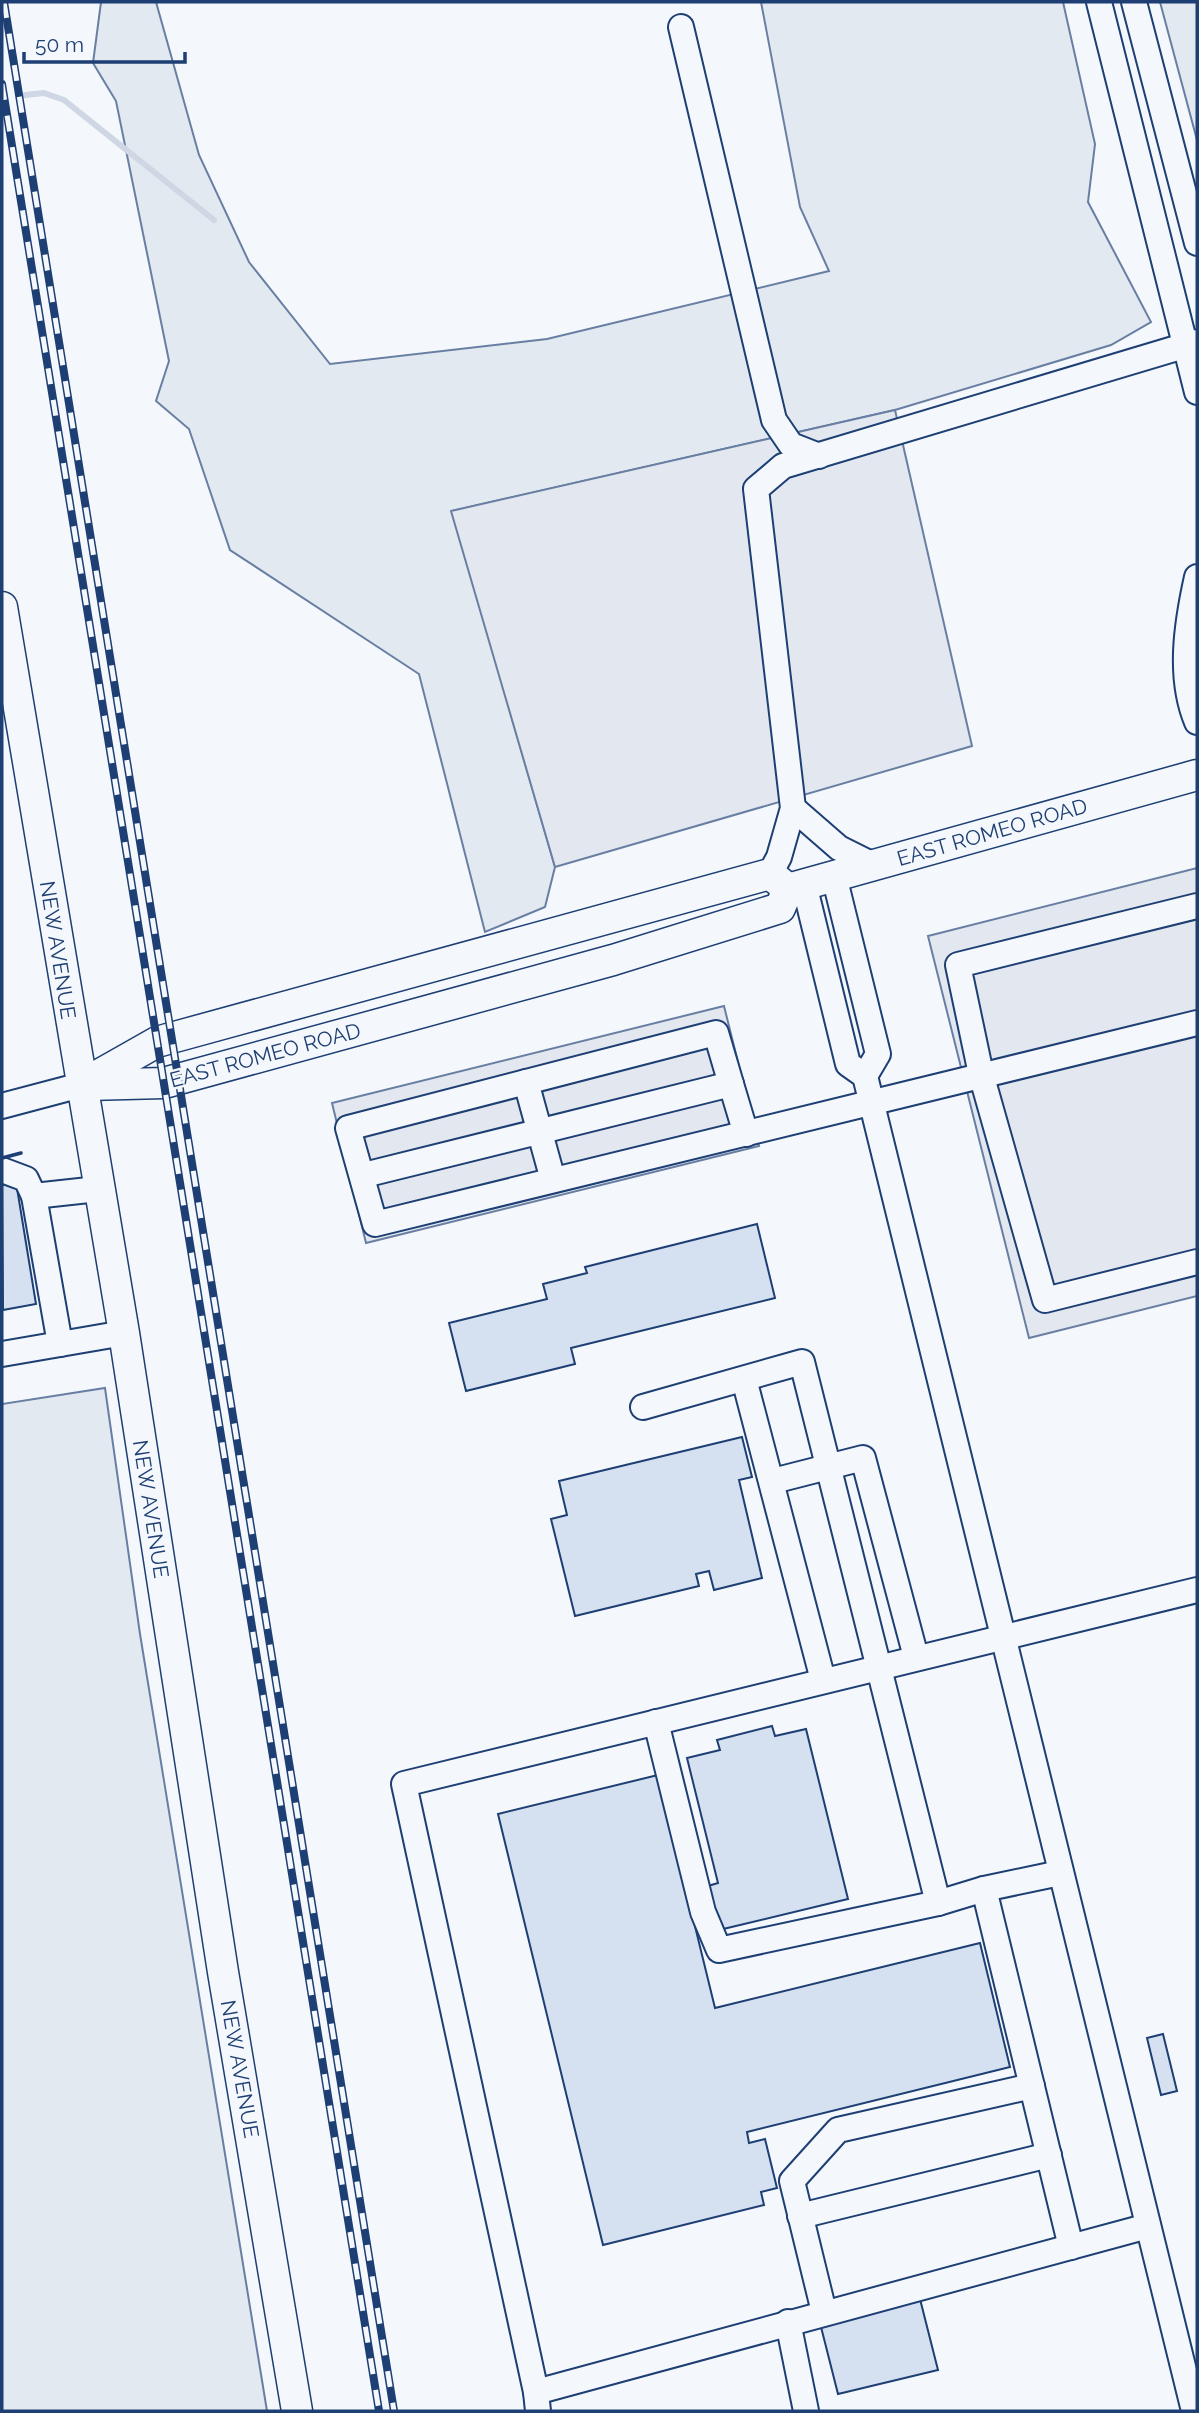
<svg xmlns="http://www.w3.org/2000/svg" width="1199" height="2413" font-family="Raleway,sans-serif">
	<rect width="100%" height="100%" fill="#f4f7fb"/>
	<g fill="#e3e9f0" stroke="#687fa3" stroke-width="2">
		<path d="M 101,2 L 156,2 L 199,155 L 249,262 L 330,364 L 547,339 L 829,271 L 800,207 L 761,2 L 1063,2 L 1095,144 L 1088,202 L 1151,322 L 1111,345 L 895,410 L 452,511 L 555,867 L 545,907 L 485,932 L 419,674 L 230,550 L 189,429 L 156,401 L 169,361 L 116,101 L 93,63 Z"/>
		<path d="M 1160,2 L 1197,2 L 1197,140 Z"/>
		<path d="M 105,1388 L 140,1634 L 267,2411 L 2,2411 L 2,1404 Z"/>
	</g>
	<g fill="#e3e8f0" stroke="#687fa3" stroke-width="2">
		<path d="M 895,410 L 972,746 L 555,867 L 451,511 Z"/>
		<path d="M 1197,868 L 1197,1296 L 1029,1338 L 928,936 Z"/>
		<path d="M 724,1006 L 759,1146 L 366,1243 L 332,1103 Z"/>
	</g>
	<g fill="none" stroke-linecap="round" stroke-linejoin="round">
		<path stroke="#cfd7e4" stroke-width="6" d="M 25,95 L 44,93 L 64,100 L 214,220"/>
	</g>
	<g fill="#d5e0f0" stroke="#1d3f73" stroke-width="2">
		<path d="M 16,1182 L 36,1304 L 3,1310 L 2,1185 Z"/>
		<path d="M 757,1224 L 775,1298 L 571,1348 L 575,1364 L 466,1391 L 449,1323 L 547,1299 L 543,1284 L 587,1273 L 585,1267 Z"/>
		<path d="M 742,1437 L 752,1477 L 739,1480 L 762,1578 L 714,1590 L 709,1571 L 696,1574 L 699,1586 L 575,1616 L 551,1519 L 567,1515 L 559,1481 Z"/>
		<path d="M 772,1726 L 775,1736 L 806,1729 L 848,1899 L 719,1930 L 708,1886 L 718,1883 L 687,1758 L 720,1750 L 717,1740 Z"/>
		<path d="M 658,1775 L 715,2008 L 980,1943 L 1010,2067 L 747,2132 L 749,2143 L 765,2139 L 777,2188 L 761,2192 L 764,2205 L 603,2245 L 498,1814 Z"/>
		<path d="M 1163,2034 L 1177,2091 L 1161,2095 L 1147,2038 Z"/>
		<path d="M 920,2299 L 938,2370 L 838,2394 L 820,2323 Z"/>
	</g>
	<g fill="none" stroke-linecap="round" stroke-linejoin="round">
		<defs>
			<g id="minor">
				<path d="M 1099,2 L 1197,392"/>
				<path d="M 1134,2 L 1197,243"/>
				<path d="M 681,27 L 774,420 L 791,445 L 819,456"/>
				<path d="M 1197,577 C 1187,622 1178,677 1197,722"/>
				<path d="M 793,808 L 839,848 L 873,865"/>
				<path d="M 770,874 L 779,857 L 793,808 L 756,489 L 783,466 L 1197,342"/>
				<path d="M 834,876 L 878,1054 L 865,1076"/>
				<path d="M 804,884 L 848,1064 L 865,1076 L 1194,2411"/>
				<path d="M 1197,906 L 958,965 L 981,1074 L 1045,1300 L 1197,1262"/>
				<path d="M 526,1082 L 553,1180"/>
				<path d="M 731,1084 L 716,1033 L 348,1128 L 375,1224 L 1197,1023"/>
				<path d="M 2,1106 L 81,1085"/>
				<path d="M 2,1170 L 26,1179 L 34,1196 L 98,1189"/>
				<path d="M 364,1175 L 731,1084 L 746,1134"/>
				<path d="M 34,1196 L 60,1344"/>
				<path d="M 2,1354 L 124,1333"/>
				<path d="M 744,1379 L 823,1680"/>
				<path d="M 643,1407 L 802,1362 L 938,1903"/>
				<path d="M 773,1481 L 863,1458 L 916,1657"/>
				<path d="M 656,1722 L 703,1912 L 719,1950 L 938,1903 L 984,1889"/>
				<path d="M 1060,1873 L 984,1889 L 1071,2247"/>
				<path d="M 800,2216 L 1049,2155"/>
				<path d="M 824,2312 L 792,2181 L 838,2130 L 1032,2086"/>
				<path d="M 788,2322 L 806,2411"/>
				<path d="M 536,2392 L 404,1784 L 1197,1590"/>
				<path d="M 538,2411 L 536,2392 L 1148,2226"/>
			</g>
			<g id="major">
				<path d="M 2,607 L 124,1333 L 223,1972 L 297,2411"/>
				<path d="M 788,889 L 1197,775"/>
				<path d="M 81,1085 L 157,1042 L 171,1038 L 770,874 L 788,889"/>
				<path d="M 87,1085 L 164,1083 L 613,960 L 780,908 L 788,889"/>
			</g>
		</defs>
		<use href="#minor" stroke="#1d3f73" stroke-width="28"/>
		<use href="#major" stroke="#1d3f73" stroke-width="33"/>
		<use href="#minor" stroke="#f4f7fb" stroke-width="24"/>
		<use href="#major" stroke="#f4f7fb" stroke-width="30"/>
		<defs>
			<g id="rail">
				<path d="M 4,2 L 394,2411"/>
				<path d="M 2,84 L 379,2411"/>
			</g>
		</defs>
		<use href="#rail" stroke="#1d3f73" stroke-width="8"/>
		<use href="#rail" stroke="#f4f7fb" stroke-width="5" stroke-dasharray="16" stroke-linecap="butt"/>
		<path stroke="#1d3f73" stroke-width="3.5" d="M 2,1158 L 21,1153"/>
	</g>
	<g text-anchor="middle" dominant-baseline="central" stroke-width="5" stroke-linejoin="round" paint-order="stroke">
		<g font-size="21" fill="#1d3f73" stroke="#f4f7fb">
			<text transform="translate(992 832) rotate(-16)">EAST ROMEO ROAD</text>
			<text transform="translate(58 950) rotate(81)">NEW AVENUE</text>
			<text transform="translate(265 1055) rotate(-15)">EAST ROMEO ROAD</text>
			<text transform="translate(151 1509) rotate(81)">NEW AVENUE</text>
			<text transform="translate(240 2069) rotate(80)">NEW AVENUE</text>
		</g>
	</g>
	<rect width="1199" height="2413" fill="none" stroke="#1d3f73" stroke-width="7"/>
	<path d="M24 52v10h161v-10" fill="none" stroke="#1d3f73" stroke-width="3.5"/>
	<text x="35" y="52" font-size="21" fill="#1d3f73" stroke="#f4f7fb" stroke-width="5" paint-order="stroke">50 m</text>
</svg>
